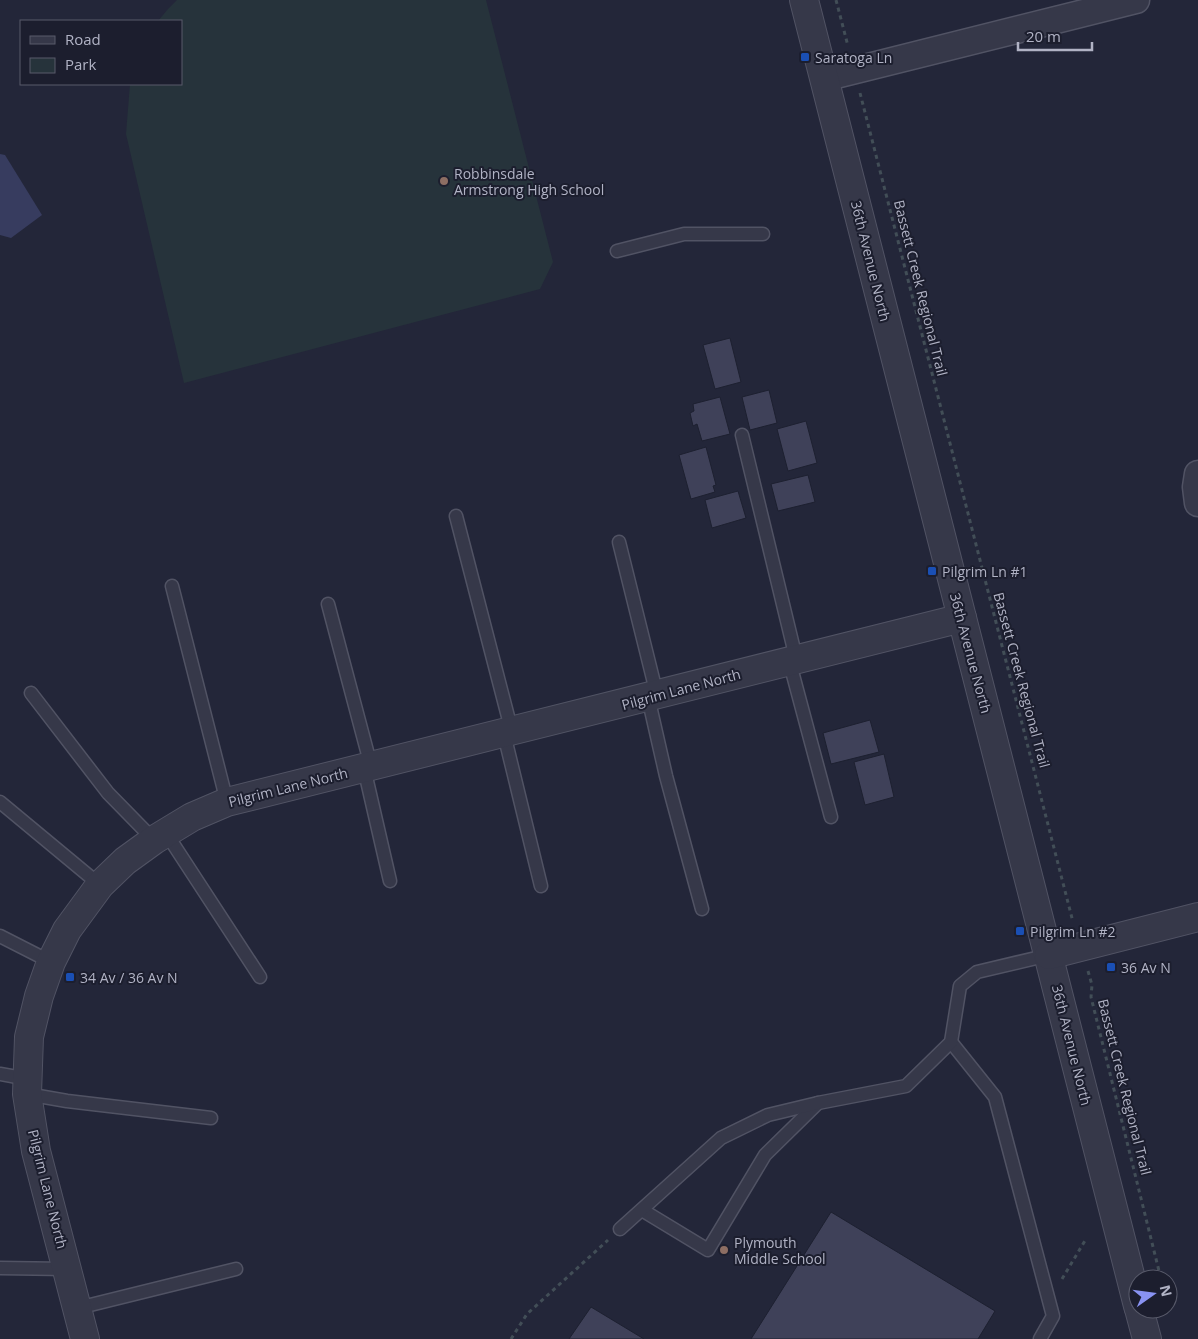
<svg xmlns="http://www.w3.org/2000/svg" width="1198" height="1339" font-family="'Open Sans',sans-serif">
	<rect width="100%" height="100%" fill="#232639"/>
	<path fill="#26333b" d="M 177,0 L 486,0 L 553,262 L 540,289 L 184,383 L 126,134 L 130,84 L 181,84 L 181,21 L 158,21 L 168,9 Z"/>
	<path fill="#373c5f" d="M 0,154 L 5,155 L 42,215 L 11,238 L 0,235 Z"/>
	<g fill="#3f4159" stroke="#1d2030">
		<path d="M 730,338 L 741,382 L 715,389 L 703,345 Z"/>
		<path d="M 769,390 L 777,423 L 750,430 L 742,397 Z"/>
		<path d="M 720,397 L 730,434 L 702,441 L 697,424 L 693,426 L 690,413 L 694,411 L 693,404 Z"/>
		<path d="M 806,421 L 817,463 L 788,471 L 777,429 Z"/>
		<path d="M 706,447 L 716,485 L 713,486 L 715,492 L 691,499 L 679,455 Z"/>
		<path d="M 808,475 L 815,502 L 778,511 L 771,484 Z"/>
		<path d="M 738,491 L 746,518 L 712,528 L 705,500 Z"/>
		<path d="M 870,720 L 879,752 L 831,764 L 823,733 Z"/>
		<path d="M 884,754 L 894,797 L 865,805 L 854,762 Z"/>
		<path d="M 831,1212 L 995,1311 L 978,1339 L 751,1339 Z"/>
		<path d="M 591,1307 L 644,1339 L 569,1339 Z"/>
	</g>
	<g fill="none" stroke-linecap="round" stroke-linejoin="round">
		<defs>
			<g id="service">
				<path d="M 617,251 L 684,234 L 763,234"/>
				<path d="M 742,435 L 796,658"/>
				<path d="M 456,516 L 512,732"/>
				<path d="M 619,542 L 657,695"/>
				<path d="M 172,586 L 227,802"/>
				<path d="M 328,604 L 371,766"/>
				<path d="M 789,660 L 831,817"/>
				<path d="M 31,693 L 108,793 L 154,840"/>
				<path d="M 648,697 L 666,776 L 702,909"/>
				<path d="M 504,734 L 541,886"/>
				<path d="M 364,768 L 390,881"/>
				<path d="M 0,802 L 100,885"/>
				<path d="M 166,833 L 260,977"/>
				<path d="M 0,936 L 51,962"/>
				<path d="M 951,1042 L 995,1097 L 1053,1316 L 1040,1339"/>
				<path d="M 0,1074 L 28,1079"/>
				<path d="M 27,1094 L 67,1101 L 211,1118"/>
				<path d="M 642,1210 L 708,1250 L 765,1155 L 818,1103"/>
				<path d="M 620,1229 L 721,1138 L 768,1115 L 818,1103 L 906,1086 L 951,1042 L 960,986 L 977,972 L 1049,955"/>
				<path d="M 0,1268 L 68,1269"/>
				<path d="M 78,1308 L 236,1269"/>
			</g>
			<g id="minor">
				<path d="M 824,78 L 1136,0"/>
				<path d="M 1198,474 L 1196,487 L 1198,503"/>
			</g>
			<g id="tertiary">
				<path d="M 804,0 L 1138,1306"/>
				<path d="M 1049,955 L 1198,917"/>
				<path d="M 1139,1309 L 1147,1339"/>
				<path d="M 85,1339 L 36,1151 L 27,1094 L 29,1037 L 39,996 L 51,962 L 67,930 L 100,885 L 125,861 L 154,840 L 192,817 L 227,802 L 962,618"/>
			</g>
		</defs>
		<use href="#service" stroke="#515364" stroke-width="15"/>
		<use href="#minor" stroke="#515364" stroke-width="29"/>
		<use href="#tertiary" stroke="#515364" stroke-width="30"/>
		<g stroke="#424e57" stroke-width="3" stroke-dasharray="4 4" stroke-linecap="butt">
			<path d="M 836,0 L 848,46"/>
			<path d="M 860,93 L 1073,922"/>
			<path d="M 1088,971 L 1092,985 L 1091,997 L 1161,1279"/>
			<path d="M 1062,1279 L 1086,1239"/>
			<path d="M 511,1339 L 527,1314 L 608,1240"/>
		</g>
		<use href="#service" stroke="#363849" stroke-width="12"/>
		<use href="#minor" stroke="#363849" stroke-width="26"/>
		<use href="#tertiary" stroke="#363849" stroke-width="28"/>
	</g>
	<g fill="#1a4fb4" stroke="#1c1e2e" stroke-width="2">
		<rect x="800" y="52" width="10" height="10" rx="2.5"/>
		<rect x="927" y="566" width="10" height="10" rx="2.5"/>
		<rect x="1015" y="926" width="10" height="10" rx="2.5"/>
		<rect x="1106" y="962" width="10" height="10" rx="2.5"/>
		<rect x="65" y="972" width="10" height="10" rx="2.5"/>
	</g>
	<g fill="#8d6e63" stroke="#1c1e2e" stroke-width="2">
		<circle cx="444" cy="181" r="5"/>
		<circle cx="724" cy="1250" r="5"/>
	</g>
	<g text-anchor="middle" dominant-baseline="central" stroke-width="4" stroke-linejoin="round" paint-order="stroke">
		<g font-size="14" fill="#b1b3c5" stroke="#1c1e2e" text-anchor="start">
			<text x="815" y="57">Saratoga Ln</text>
			<text x="454" y="173">Robbinsdale<tspan x="454" dy="16">Armstrong High School</tspan></text>
			<text x="942" y="571">Pilgrim Ln #1</text>
			<text x="1030" y="931">Pilgrim Ln #2</text>
			<text x="1121" y="967">36 Av N</text>
			<text x="80" y="977">34 Av / 36 Av N</text>
			<text x="734" y="1242">Plymouth<tspan x="734" dy="16">Middle School</tspan></text>
		</g>
		<g font-size="14" fill="#b1b3c5" stroke="#1c1e2e">
			<text transform="translate(871 261) rotate(76)">36th Avenue North</text>
			<text transform="translate(921 288) rotate(76)">Bassett Creek Regional Trail</text>
			<text transform="translate(971 653) rotate(75)">36th Avenue North</text>
			<text transform="translate(1022 680) rotate(75)">Bassett Creek Regional Trail</text>
			<text transform="translate(681 689) rotate(-15)">Pilgrim Lane North</text>
			<text transform="translate(288 787) rotate(-14)">Pilgrim Lane North</text>
			<text transform="translate(1072 1045) rotate(76)">36th Avenue North</text>
			<text transform="translate(1125 1087) rotate(76)">Bassett Creek Regional Trail</text>
			<text transform="translate(48 1189) rotate(76)">Pilgrim Lane North</text>
		</g>
	</g>
	<rect x="20" y="20" width="162" height="65" fill="#1c1e2e" stroke="#585a6a"/>
	<rect x="30" y="36" width="25" height="8" fill="#363849" stroke="#585a6a"/>
	<text x="65" y="45" font-size="15" fill="#b1b3c5">Road</text>
	<rect x="30" y="58" width="25" height="15" fill="#26333b" stroke="#585a6a"/>
	<text x="65" y="70" font-size="15" fill="#b1b3c5">Park</text>
	<g transform="translate(1153 1294) rotate(76)"><circle r="24" fill="#1c1e2e" stroke="#585a6a"/>
	<path d="M0-4L9 19L0 12L-9 19Z" fill="#8993f2"/>
	<text y="-8" font-size="14" font-weight="bold" text-anchor="middle" fill="#b1b3c5">N</text>
	</g>
	<path d="M1018 42v8h74v-8" fill="none" stroke="#b1b3c5" stroke-width="2.5"/>
	<text x="1026" y="42" font-size="15" fill="#b1b3c5" stroke="#1c1e2e" stroke-width="4" paint-order="stroke">20 m</text>
</svg>
